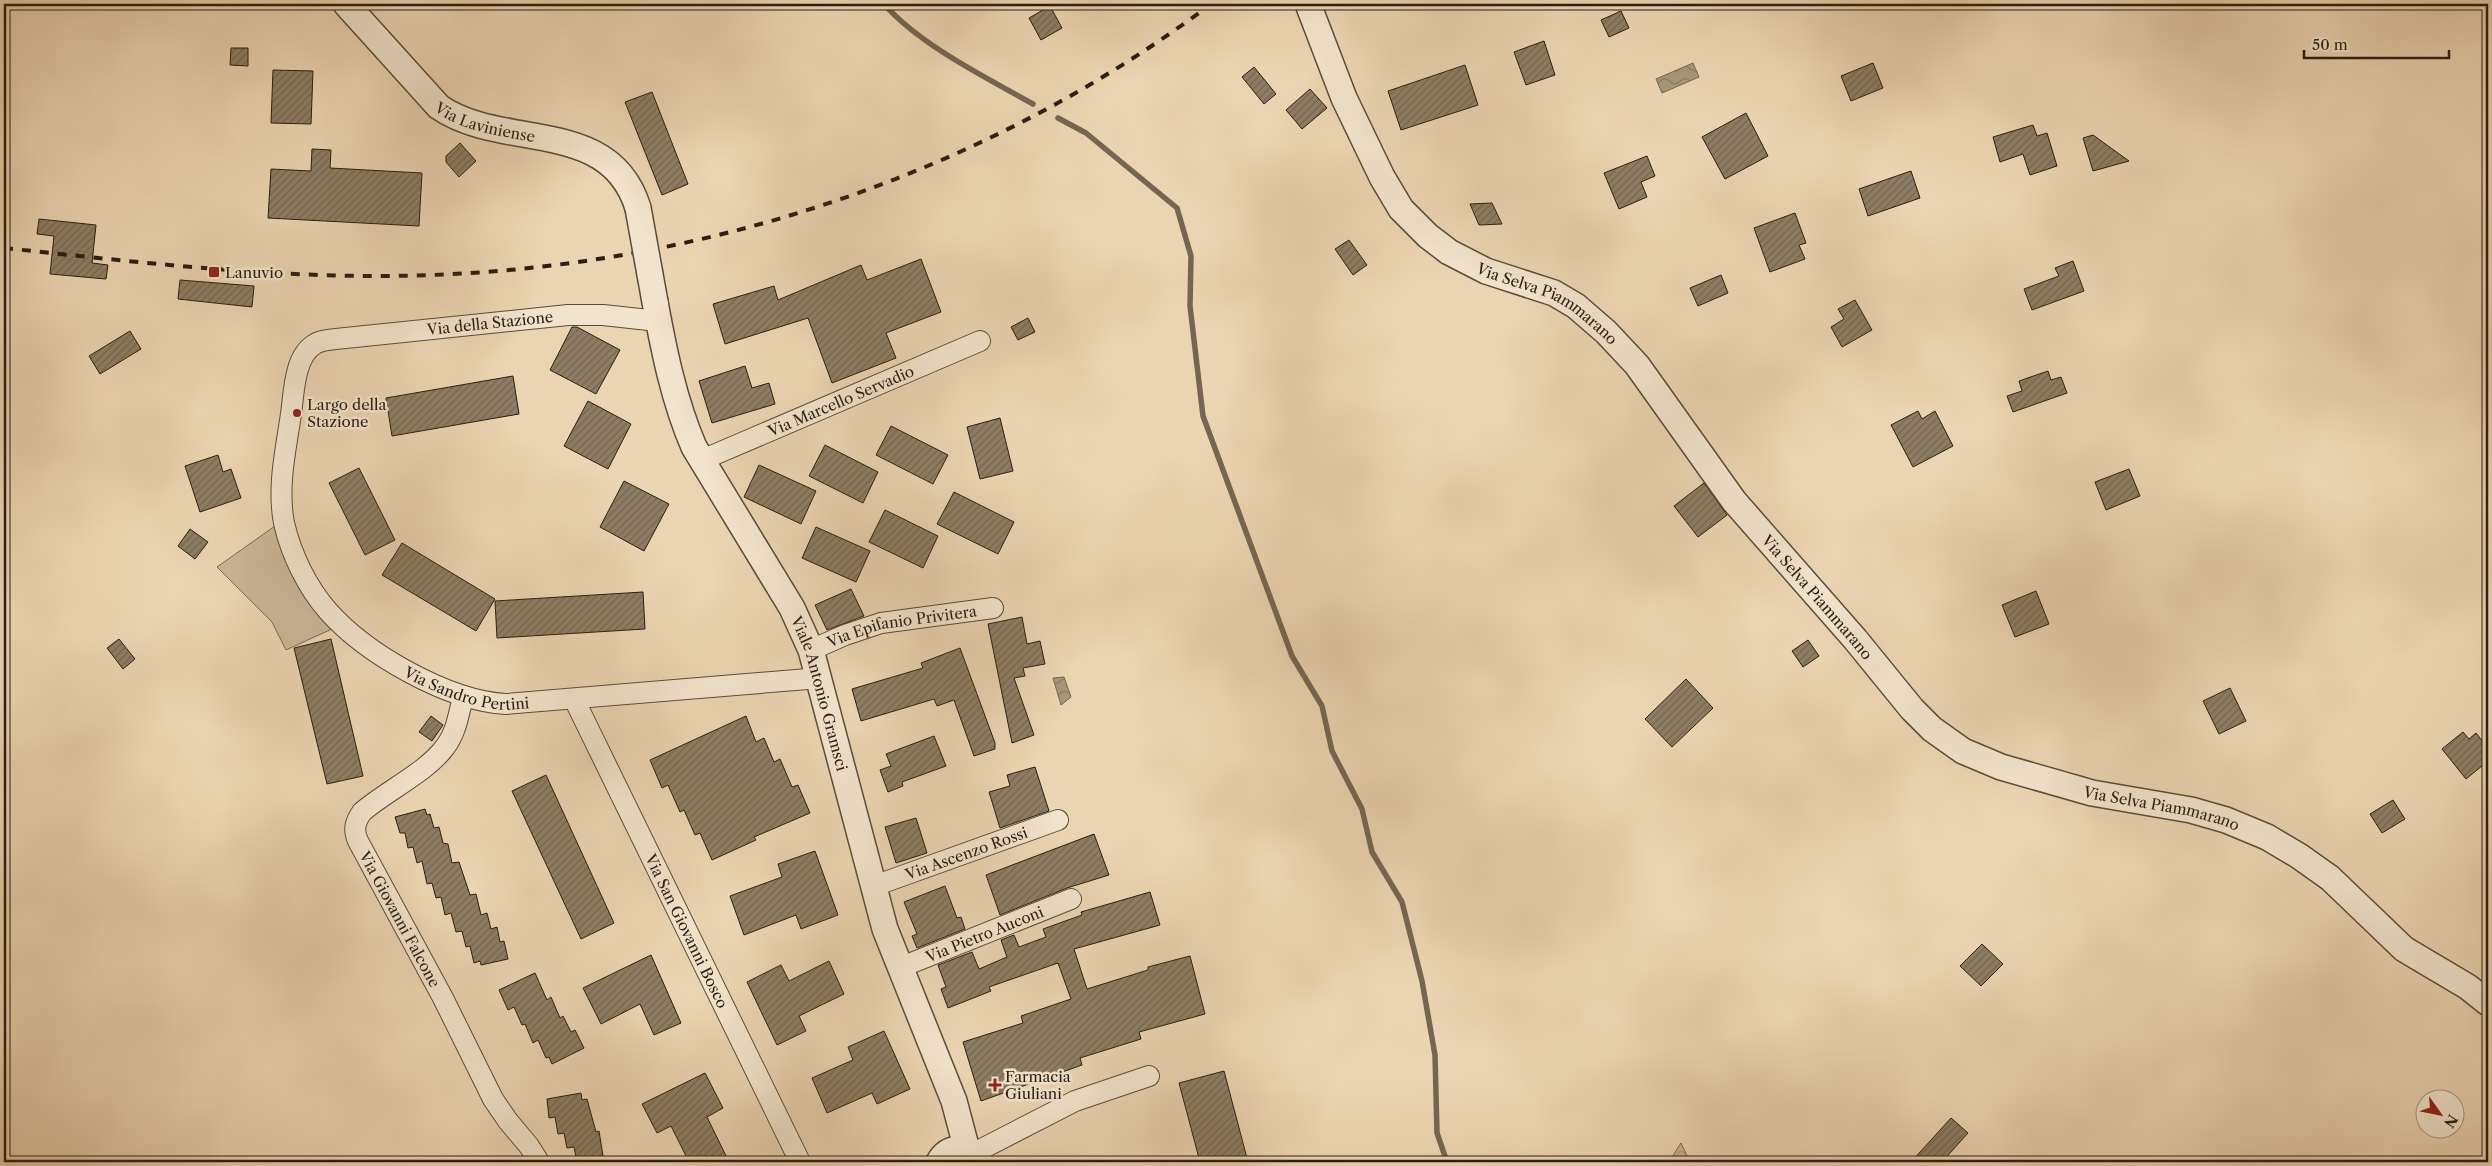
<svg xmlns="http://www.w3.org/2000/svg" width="2492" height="1166" font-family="'Libre Caslon Text',serif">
	<defs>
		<pattern id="forest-crowns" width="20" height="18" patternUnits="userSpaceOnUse" patternTransform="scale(1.25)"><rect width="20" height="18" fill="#cab596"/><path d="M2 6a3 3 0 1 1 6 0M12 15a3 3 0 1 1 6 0" fill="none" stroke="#ae9b80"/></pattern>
		<pattern id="water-waves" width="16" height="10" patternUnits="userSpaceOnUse" patternTransform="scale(1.25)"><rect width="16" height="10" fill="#a9967b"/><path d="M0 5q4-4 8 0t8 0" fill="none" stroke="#8a7a63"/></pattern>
		<pattern id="building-hatch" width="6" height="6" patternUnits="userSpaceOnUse" patternTransform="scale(1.25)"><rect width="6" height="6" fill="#8e7d64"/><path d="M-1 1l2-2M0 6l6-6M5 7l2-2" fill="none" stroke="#746651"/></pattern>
	</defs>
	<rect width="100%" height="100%" fill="#ebd4b1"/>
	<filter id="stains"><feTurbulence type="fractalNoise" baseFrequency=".004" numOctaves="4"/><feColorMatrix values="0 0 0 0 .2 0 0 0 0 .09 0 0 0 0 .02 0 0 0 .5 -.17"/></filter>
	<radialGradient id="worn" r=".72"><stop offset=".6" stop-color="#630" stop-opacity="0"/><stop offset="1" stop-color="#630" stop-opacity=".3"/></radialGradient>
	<path fill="#cab596" stroke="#7a6a54" d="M 275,526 L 334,628 L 286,650 L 272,622 L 217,567 Z"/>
	<path fill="url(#forest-crowns)" stroke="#7a6a54" d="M 1681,1143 L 1690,1162 L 1669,1162 Z"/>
	<g fill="url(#water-waves)" stroke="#766651">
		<path d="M 1693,63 L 1699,77 L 1662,93 L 1656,79 Z"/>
		<path d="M 1064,677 L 1071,697 L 1061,705 L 1053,678 Z"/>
	</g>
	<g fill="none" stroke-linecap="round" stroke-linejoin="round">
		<g stroke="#766651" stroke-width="5.5">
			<path d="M 884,4 C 920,45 985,77 1033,104"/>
			<path d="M 1058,118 L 1086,133 L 1177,208 L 1191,256 L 1190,306 L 1203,416 L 1292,656 L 1322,706 L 1332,751 L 1362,809 L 1372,852 L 1402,902 L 1422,981 L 1435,1055 L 1437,1133 L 1447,1162"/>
		</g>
	</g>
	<g fill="url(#building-hatch)" stroke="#2a1e11">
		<path d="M 1050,6 L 1062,28 L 1041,40 L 1029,18 Z"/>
		<path d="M 1621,11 L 1629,28 L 1609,37 L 1601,20 Z"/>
		<path d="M 1544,41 L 1555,75 L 1526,85 L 1514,52 Z"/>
		<path d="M 231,48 L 248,48 L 248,66 L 230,65 Z"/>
		<path d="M 1873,63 L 1883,88 L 1851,101 L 1841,76 Z"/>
		<path d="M 1465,65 L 1478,105 L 1401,130 L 1388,91 Z"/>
		<path d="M 1254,67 L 1276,94 L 1264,104 L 1242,77 Z"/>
		<path d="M 273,70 L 313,71 L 311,124 L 271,123 Z"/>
		<path d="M 1310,89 L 1327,108 L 1302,129 L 1286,110 Z"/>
		<path d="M 652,92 L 688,184 L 662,195 L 625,102 Z"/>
		<path d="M 1746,113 L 1768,156 L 1725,179 L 1702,137 Z"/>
		<path d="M 2033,125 L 2037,136 L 2047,133 L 2057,166 L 2030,175 L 2023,154 L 2000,162 L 1993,137 Z"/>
		<path d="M 2093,135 L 2129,161 L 2093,171 L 2083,138 Z"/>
		<path d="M 460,143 L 476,161 L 459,177 L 446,162 L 446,156 Z"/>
		<path d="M 312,149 L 331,150 L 330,168 L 422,173 L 419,226 L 268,218 L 271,169 L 311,171 Z"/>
		<path d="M 1647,156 L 1655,176 L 1641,182 L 1647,197 L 1619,209 L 1604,173 Z"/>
		<path d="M 1911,171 L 1920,198 L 1868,216 L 1859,189 Z"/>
		<path d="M 1492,203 L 1502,224 L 1479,225 L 1470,204 Z"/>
		<path d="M 1795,213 L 1806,243 L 1799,245 L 1805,259 L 1770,272 L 1754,228 Z"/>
		<path d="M 39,219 L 96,225 L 92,263 L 108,265 L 106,279 L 50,274 L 54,236 L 37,234 Z"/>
		<path d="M 1349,240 L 1367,265 L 1353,275 L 1335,249 Z"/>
		<path d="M 921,259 L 941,312 L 886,333 L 896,358 L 832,383 L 808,318 L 725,344 L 713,304 L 774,286 L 778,300 L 861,265 L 867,280 Z"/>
		<path d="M 2073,261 L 2084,291 L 2032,310 L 2024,289 L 2059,276 L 2055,268 Z"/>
		<path d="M 1721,275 L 1728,293 L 1698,306 L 1690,288 Z"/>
		<path d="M 180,280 L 254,286 L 252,307 L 178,299 Z"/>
		<path d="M 1855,300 L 1872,330 L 1842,347 L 1831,327 L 1844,319 L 1838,309 Z"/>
		<path d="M 1028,318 L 1035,332 L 1018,340 L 1011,327 Z"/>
		<path d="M 572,327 L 577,327 L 620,350 L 596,394 L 550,370 Z"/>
		<path d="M 130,331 L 141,349 L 100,374 L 89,356 Z"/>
		<path d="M 745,366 L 752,388 L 769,383 L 775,404 L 712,423 L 699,381 Z"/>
		<path d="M 2048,371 L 2051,380 L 2061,377 L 2067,393 L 2013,412 L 2007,396 L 2022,391 L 2019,381 Z"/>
		<path d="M 513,376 L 519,414 L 392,436 L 386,398 Z"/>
		<path d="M 588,401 L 631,424 L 608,469 L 564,446 Z"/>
		<path d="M 1918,411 L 1922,419 L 1935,411 L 1953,446 L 1913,467 L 1891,425 Z"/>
		<path d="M 1000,418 L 1013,471 L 980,479 L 967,427 Z"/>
		<path d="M 891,426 L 948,455 L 933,484 L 876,455 Z"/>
		<path d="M 825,445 L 878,472 L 863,503 L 809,476 Z"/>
		<path d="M 218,455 L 223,472 L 231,469 L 241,498 L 200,512 L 185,466 Z"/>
		<path d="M 759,465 L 816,491 L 801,524 L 744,497 Z"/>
		<path d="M 359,468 L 395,540 L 365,555 L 329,483 Z"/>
		<path d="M 2129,469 L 2140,496 L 2106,510 L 2095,482 Z"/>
		<path d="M 624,481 L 669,504 L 644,551 L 600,527 Z"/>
		<path d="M 1704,483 L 1727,515 L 1698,537 L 1674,506 Z"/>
		<path d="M 954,492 L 1014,522 L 998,554 L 937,524 Z"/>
		<path d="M 885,510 L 938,536 L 923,568 L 869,542 Z"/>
		<path d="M 816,527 L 870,551 L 856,582 L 802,558 Z"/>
		<path d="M 190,529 L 208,542 L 195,559 L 178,546 Z"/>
		<path d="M 402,543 L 495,599 L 476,631 L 382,575 Z"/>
		<path d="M 851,589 L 864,616 L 827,630 L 815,605 Z"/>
		<path d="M 2036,591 L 2049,624 L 2015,637 L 2002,605 Z"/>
		<path d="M 643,592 L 645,629 L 497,638 L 495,601 Z"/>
		<path d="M 1022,617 L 1027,644 L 1040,641 L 1045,664 L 1023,668 L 1025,676 L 1014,678 L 1034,735 L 1012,743 L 988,624 Z"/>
		<path d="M 119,639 L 135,659 L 123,669 L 107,648 Z"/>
		<path d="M 331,639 L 363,776 L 327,784 L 294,648 Z"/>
		<path d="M 1808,640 L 1819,656 L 1803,667 L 1792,651 Z"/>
		<path d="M 960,648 L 995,743 L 995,749 L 974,756 L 954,700 L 937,706 L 934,699 L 861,721 L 852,689 L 923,668 L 921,663 Z"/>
		<path d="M 1686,679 L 1713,708 L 1672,747 L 1645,719 Z"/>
		<path d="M 2230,688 L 2246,721 L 2219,734 L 2203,701 Z"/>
		<path d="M 431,716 L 443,725 L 432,741 L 419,732 Z"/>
		<path d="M 746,716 L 756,742 L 764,738 L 774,762 L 780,759 L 792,787 L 798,785 L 810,813 L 754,837 L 756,840 L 712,860 L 700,833 L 695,835 L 684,810 L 680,812 L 668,785 L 662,788 L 650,760 Z"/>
		<path d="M 2463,732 L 2469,739 L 2476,733 L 2488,748 L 2488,761 L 2466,779 L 2442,749 Z"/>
		<path d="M 934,736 L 946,766 L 902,782 L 903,786 L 888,792 L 880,770 L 891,766 L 886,754 Z"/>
		<path d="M 1035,767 L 1049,811 L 1000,828 L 989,792 L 1010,786 L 1007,775 Z"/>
		<path d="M 546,775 L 614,923 L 581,939 L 512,791 Z"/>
		<path d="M 2393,800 L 2405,819 L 2382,833 L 2370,814 Z"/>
		<path d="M 425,809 L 427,815 L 430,814 L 434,828 L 439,827 L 443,843 L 448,844 L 452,863 L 459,862 L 470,895 L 476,894 L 481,915 L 487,913 L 491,929 L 497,927 L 500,942 L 504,941 L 508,959 L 481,965 L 480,961 L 474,963 L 470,946 L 466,947 L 462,931 L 456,932 L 451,913 L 445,915 L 441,897 L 436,898 L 432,883 L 427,884 L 422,861 L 417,863 L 413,847 L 408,848 L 405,833 L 400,833 L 395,817 Z"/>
		<path d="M 916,818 L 927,853 L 896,863 L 885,827 Z"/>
		<path d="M 1094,834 L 1109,875 L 1067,888 L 1000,915 L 986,875 Z"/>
		<path d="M 815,851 L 838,915 L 801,929 L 796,915 L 744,935 L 730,896 L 782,877 L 778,864 Z"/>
		<path d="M 945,886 L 957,918 L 961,917 L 965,929 L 917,948 L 912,936 L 917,934 L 904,902 Z"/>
		<path d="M 1150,892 L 1160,925 L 1074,949 L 1087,989 L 1148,970 L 1148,967 L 1190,956 L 1205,1014 L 1139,1032 L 1141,1039 L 1080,1058 L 1082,1065 L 981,1101 L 963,1042 L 1023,1023 L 1021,1016 L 1071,999 L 1058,963 L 989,987 L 991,991 L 948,1008 L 941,989 L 946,987 L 938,965 L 972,952 L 979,969 L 1007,957 L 1001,940 L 1014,935 L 1019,947 L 1046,937 L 1043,929 L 1082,915 L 1081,912 Z"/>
		<path d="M 1982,944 L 2003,964 L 1981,986 L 1960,966 Z"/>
		<path d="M 651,955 L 681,1023 L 654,1035 L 640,1004 L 601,1024 L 583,988 Z"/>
		<path d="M 829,961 L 844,994 L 799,1016 L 806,1031 L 777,1045 L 747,982 L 781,965 L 789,981 Z"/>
		<path d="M 535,973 L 547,1000 L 551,997 L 560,1018 L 563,1016 L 571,1032 L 575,1030 L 584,1048 L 552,1064 L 549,1057 L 546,1058 L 538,1040 L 533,1043 L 525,1024 L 522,1025 L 514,1007 L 508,1010 L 499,990 Z"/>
		<path d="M 884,1031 L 910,1089 L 877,1104 L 872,1093 L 827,1113 L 812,1078 L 853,1060 L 848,1047 Z"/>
		<path d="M 1224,1071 L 1248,1162 L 1200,1162 L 1179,1083 Z"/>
		<path d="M 705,1073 L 723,1108 L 707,1117 L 729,1162 L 689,1162 L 671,1126 L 657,1133 L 642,1104 Z"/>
		<path d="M 581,1093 L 582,1100 L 587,1099 L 596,1132 L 599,1131 L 604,1162 L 577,1162 L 574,1147 L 567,1148 L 564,1133 L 558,1134 L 555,1117 L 549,1118 L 547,1099 Z"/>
		<path d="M 1951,1118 L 1968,1133 L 1942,1162 L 1911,1162 Z"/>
	</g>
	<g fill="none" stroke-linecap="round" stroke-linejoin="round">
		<defs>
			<g id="minor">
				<path id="s1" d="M 658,321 L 603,315 L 568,315 L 336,339 C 329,340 321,340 315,344 C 294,356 294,393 291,414 C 286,449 277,487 284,523 C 291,554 307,587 328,611 C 366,654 448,701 506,704 L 820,678"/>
				<path id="s2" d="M 702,460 L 980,341"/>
				<path id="s3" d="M 811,650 L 845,635 L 881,623 L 993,608"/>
				<path id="s4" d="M 463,696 C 459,714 456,733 445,747 C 427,772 386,791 362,812 C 355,822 353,830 358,841 L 443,998 L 493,1099 L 508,1121 L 529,1146 L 539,1162"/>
				<path id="s5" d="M 574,699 L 800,1162"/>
				<path id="s6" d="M 874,886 L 1058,820"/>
				<path id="s7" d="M 899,968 L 1071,899"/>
				<path d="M 972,1154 L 1075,1101 L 1149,1076"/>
			</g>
			<g id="tertiary">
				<path id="s8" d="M 346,4 L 439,107 C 503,151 610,116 638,208"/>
				<path id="s9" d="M 1308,4 L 1344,98 L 1382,177 L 1401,209 L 1428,236 L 1449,252 L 1486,271 L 1554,293 L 1576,306 L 1606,332 L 1637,365 L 1734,501 L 1855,639 L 1912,709 L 1932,729 L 1963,751 L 2001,767 L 2092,793 L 2191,810 L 2226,820 L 2267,837 L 2299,856 L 2330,878 L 2404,949 L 2468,987 L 2488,1003"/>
				<path id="s10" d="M 655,302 C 664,351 674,401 694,447 L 792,608 L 811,650 L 885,929 L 954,1101 L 967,1150"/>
				<path d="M 939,1162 C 948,1146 966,1145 977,1159"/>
			</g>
		</defs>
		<use href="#minor" stroke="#5a4c39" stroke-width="22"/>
		<use href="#tertiary" stroke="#5a4c39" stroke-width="28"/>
		<use href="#minor" stroke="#f2e3cc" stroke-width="20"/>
		<use href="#tertiary" stroke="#f2e3cc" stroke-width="25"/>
		<path stroke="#2a1e11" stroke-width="4" stroke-dasharray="9 9" stroke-linecap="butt" d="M 4,248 C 128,261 253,276 378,276 C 676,276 972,183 1211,4"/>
		<defs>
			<path id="tertiary-bridge" d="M 638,208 L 655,302"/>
		</defs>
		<use href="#tertiary-bridge" stroke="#5a4c39" stroke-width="28" stroke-linecap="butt"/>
		<use href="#tertiary-bridge" stroke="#f2e3cc" stroke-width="25"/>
	</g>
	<g fill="#8f2418" stroke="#f2e3cc" stroke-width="2">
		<rect x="208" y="266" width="12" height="12" rx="2.5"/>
		<circle cx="297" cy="413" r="5"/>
		<path d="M992.5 1077.5h5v5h5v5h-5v5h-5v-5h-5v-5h5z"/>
	</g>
	<g text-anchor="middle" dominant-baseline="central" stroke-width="5" stroke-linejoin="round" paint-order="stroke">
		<g font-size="15" fill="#2a1e11" stroke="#f2e3cc">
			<text stroke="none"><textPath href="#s8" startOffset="188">Via Laviniense</textPath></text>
			<text stroke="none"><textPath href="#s9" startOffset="402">Via Selva Piammarano</textPath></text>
			<text transform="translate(490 323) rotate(-6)">Via della Stazione</text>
			<text stroke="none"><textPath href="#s2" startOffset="151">Via Marcello Servadio</textPath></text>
			<text stroke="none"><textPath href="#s9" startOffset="808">Via Selva Piammarano</textPath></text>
			<text stroke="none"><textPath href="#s3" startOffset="95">Via Epifanio Privitera</textPath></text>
			<text stroke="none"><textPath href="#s1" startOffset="794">Via Sandro Pertini</textPath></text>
			<text stroke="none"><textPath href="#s10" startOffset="429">Viale Antonio Gramsci</textPath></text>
			<text stroke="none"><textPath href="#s9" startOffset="1228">Via Selva Piammarano</textPath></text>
			<text stroke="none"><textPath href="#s6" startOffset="98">Via Ascenzo Rossi</textPath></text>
			<text stroke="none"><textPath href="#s4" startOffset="280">Via Giovanni Falcone</textPath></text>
			<text stroke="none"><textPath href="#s5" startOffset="258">Via San Giovanni Bosco</textPath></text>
			<text stroke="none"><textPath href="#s7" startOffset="92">Via Pietro Auconi</textPath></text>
		</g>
		<g font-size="15" fill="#2a1e11" stroke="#f2e3cc" text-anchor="start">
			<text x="225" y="272">Lanuvio</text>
			<text x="307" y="404">Largo della<tspan x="307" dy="17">Stazione</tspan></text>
			<text x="1005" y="1076">Farmacia<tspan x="1005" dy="17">Giuliani</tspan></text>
		</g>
	</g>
	<rect width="2492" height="1166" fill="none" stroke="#ebd4b1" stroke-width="20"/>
	<rect x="5" y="5" width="2482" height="1156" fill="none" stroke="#2a1e11" stroke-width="2.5"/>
	<rect x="10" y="10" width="2472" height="1146" fill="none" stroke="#2a1e11"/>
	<g transform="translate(2440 1114) rotate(123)"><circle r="24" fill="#f2e3cc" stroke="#a29481"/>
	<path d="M0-4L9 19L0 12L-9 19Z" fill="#8f2418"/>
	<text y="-8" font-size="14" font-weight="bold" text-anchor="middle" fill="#2a1e11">N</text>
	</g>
	<path d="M2304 50v8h145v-8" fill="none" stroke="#2a1e11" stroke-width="2.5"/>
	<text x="2312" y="50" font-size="15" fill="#2a1e11" stroke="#f2e3cc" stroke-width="4" paint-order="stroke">50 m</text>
	<rect width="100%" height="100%" filter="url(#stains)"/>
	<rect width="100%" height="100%" fill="url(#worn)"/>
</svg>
